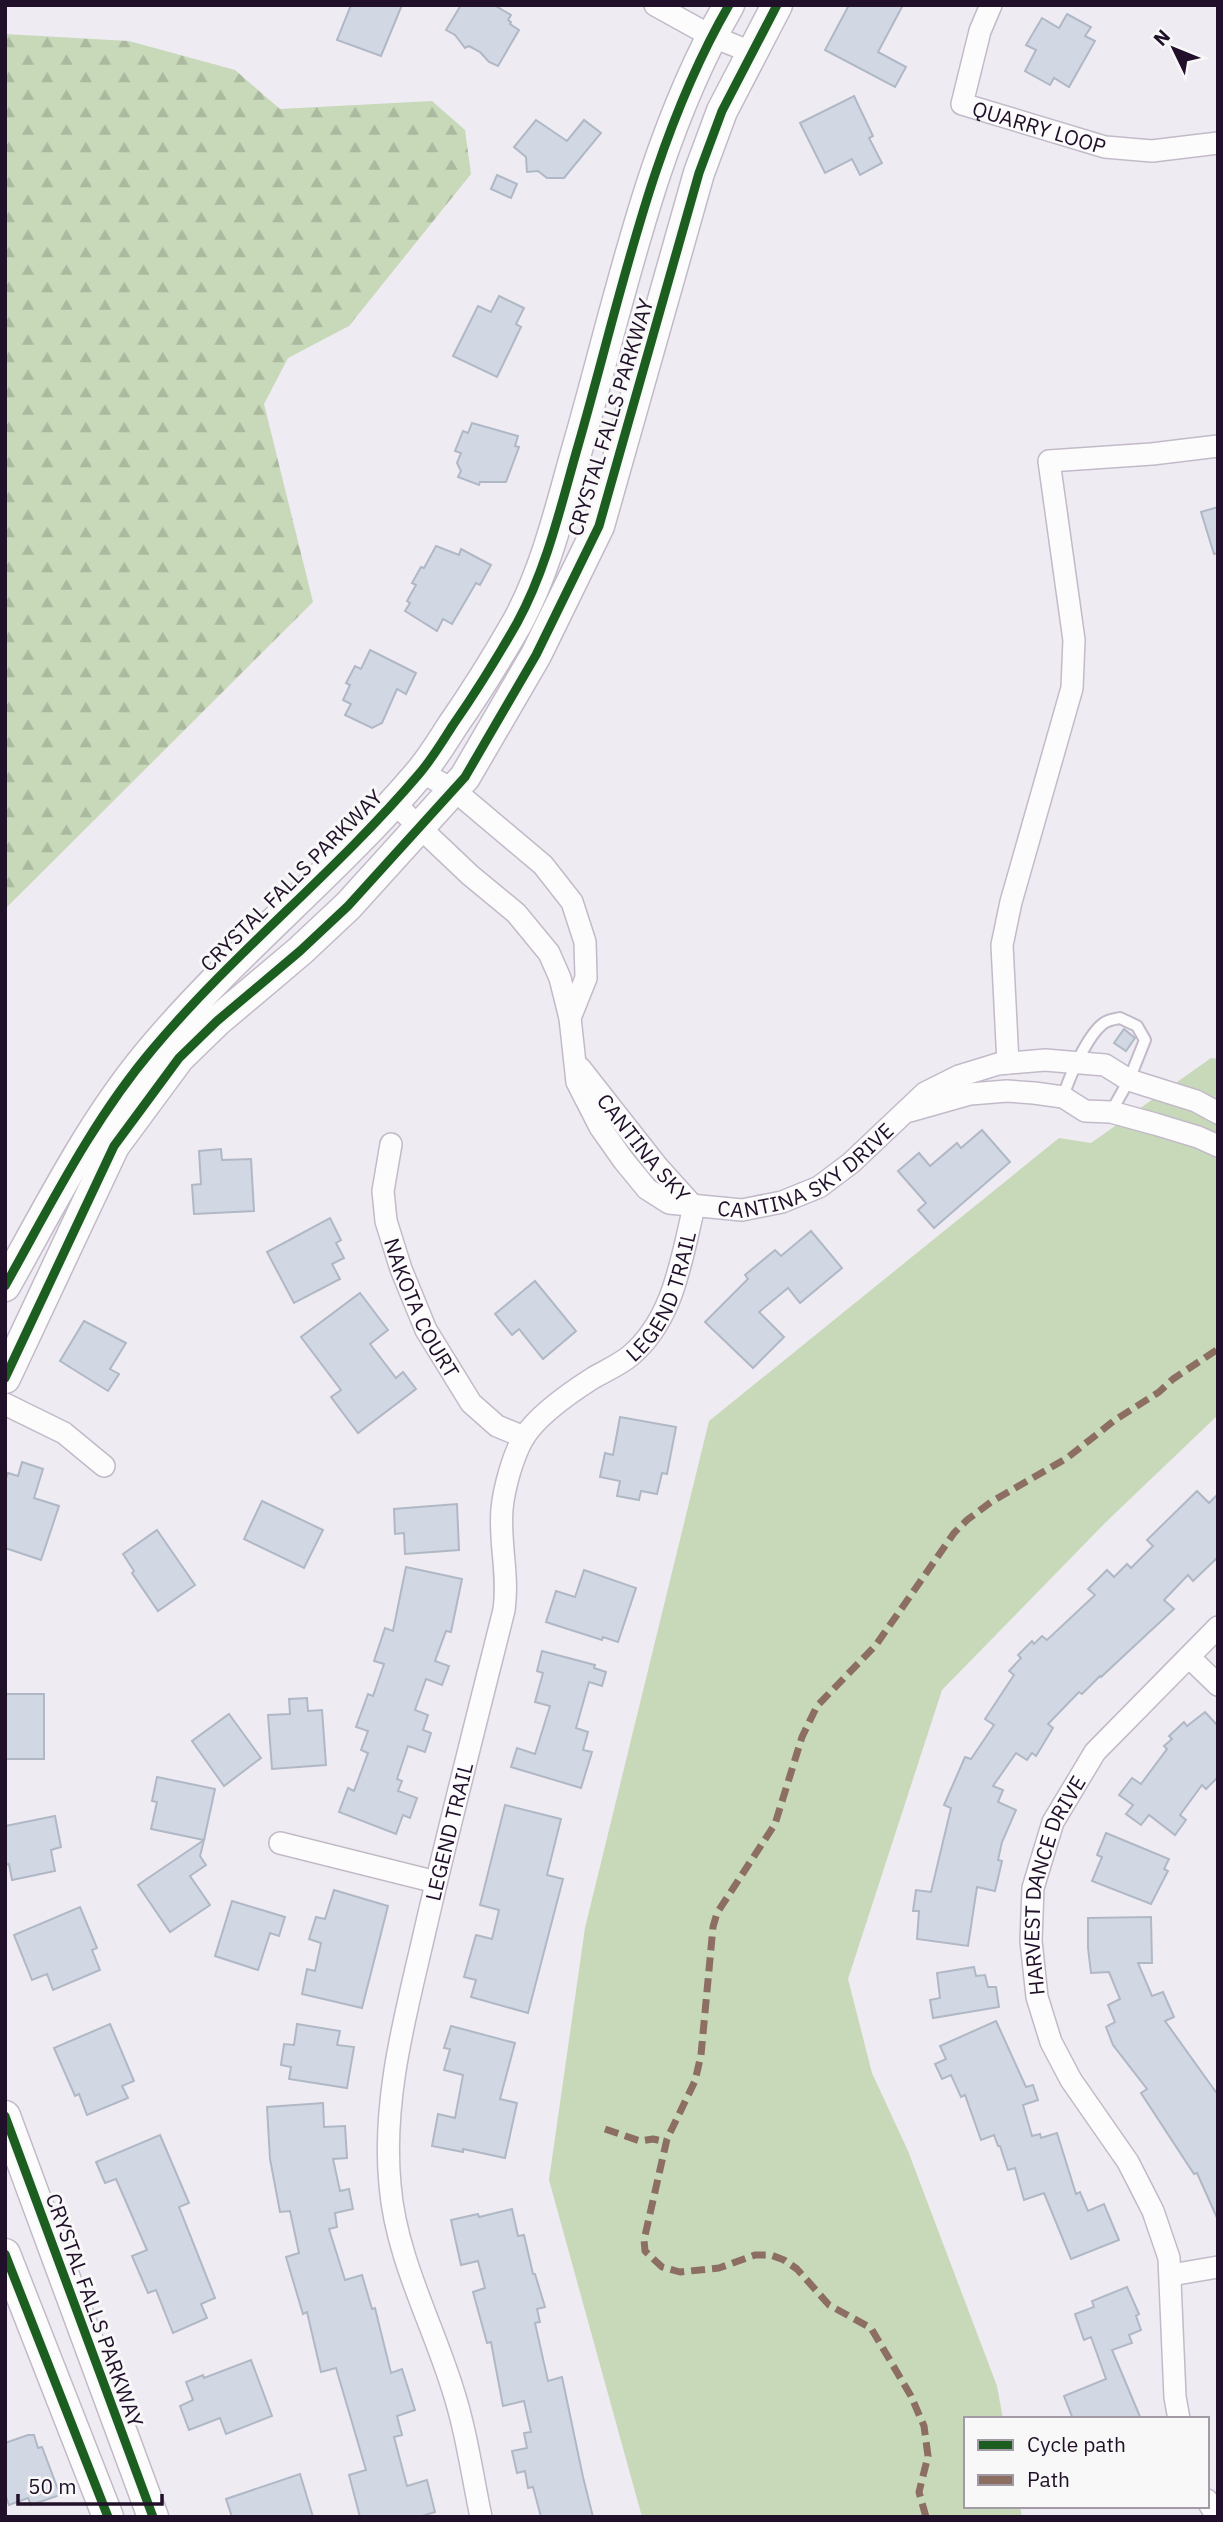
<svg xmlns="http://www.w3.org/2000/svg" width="1223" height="2522" font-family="'IBM Plex Sans',sans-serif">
	<defs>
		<pattern id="forest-firs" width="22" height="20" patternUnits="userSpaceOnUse" patternTransform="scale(1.75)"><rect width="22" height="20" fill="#c7d9b9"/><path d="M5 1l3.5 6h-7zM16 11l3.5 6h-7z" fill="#abb99f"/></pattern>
	</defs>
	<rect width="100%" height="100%" fill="#efebf2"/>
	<path fill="#c7d9b9" d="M 1211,1058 L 1218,1059 L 1218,1415 L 1106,1522 L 942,1690 L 848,1979 L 872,2073 L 908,2151 L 997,2386 L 1003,2419 L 966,2419 L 966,2506 L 1020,2506 L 1022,2517 L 642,2517 L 549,2180 L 585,1928 L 709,1421 L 1059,1138 L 1091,1143 Z"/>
	<path fill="url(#forest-firs)" d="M 5,34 L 129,41 L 235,70 L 280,109 L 432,101 L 465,130 L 471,174 L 349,326 L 288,358 L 264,404 L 313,602 L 5,909 Z"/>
	<g fill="#d1d8e4" stroke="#b0b8c6" stroke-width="2">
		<path d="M 351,5 L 402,5 L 381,56 L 337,40 Z"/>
		<path d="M 461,5 L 494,5 L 511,15 L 508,20 L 511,22 L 510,24 L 519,30 L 498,66 L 489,62 L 480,52 L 469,46 L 465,48 L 455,35 L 446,30 Z"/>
		<path d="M 849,5 L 903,5 L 878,52 L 906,67 L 895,87 L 825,50 Z"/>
		<path d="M 1067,14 L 1091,27 L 1085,36 L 1095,41 L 1069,87 L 1054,78 L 1050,85 L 1025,71 L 1036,50 L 1026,45 L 1042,18 L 1059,28 Z"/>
		<path d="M 854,96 L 873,136 L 869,138 L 882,163 L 860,175 L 852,159 L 825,173 L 800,123 Z"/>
		<path d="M 536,120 L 567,141 L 584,120 L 601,133 L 564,178 L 547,178 L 538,171 L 527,172 L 526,157 L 514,147 Z"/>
		<path d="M 497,175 L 517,184 L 511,198 L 491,189 Z"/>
		<path d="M 499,296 L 524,308 L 516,324 L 521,327 L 497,377 L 453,356 L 478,306 L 491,312 Z"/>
		<path d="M 472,423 L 518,436 L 515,446 L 519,447 L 506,482 L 480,482 L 479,485 L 458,477 L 461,471 L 457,463 L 461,453 L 455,451 L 463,431 L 468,433 Z"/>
		<path d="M 1218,507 L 1218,553 L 1214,554 L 1201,512 Z"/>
		<path d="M 436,546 L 459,555 L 461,549 L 491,565 L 480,585 L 476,583 L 452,624 L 443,619 L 437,631 L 405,611 L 410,603 L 407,601 L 416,585 L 412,583 L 421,567 L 424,568 Z"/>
		<path d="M 370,650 L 416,673 L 406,694 L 397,689 L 382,723 L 372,728 L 345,715 L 351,704 L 343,700 L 350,685 L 346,683 L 355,666 L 361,669 Z"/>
		<path d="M 1124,1029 L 1135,1038 L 1126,1051 L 1114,1043 Z"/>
		<path d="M 982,1130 L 1010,1162 L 934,1228 L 918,1210 L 926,1203 L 898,1171 L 919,1153 L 930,1166 L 957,1143 L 961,1148 Z"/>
		<path d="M 221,1149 L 222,1160 L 251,1159 L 254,1211 L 194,1214 L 192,1185 L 201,1184 L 199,1151 Z"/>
		<path d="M 330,1218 L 341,1240 L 336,1243 L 344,1258 L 332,1264 L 340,1279 L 294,1303 L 267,1252 Z"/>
		<path d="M 811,1231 L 842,1268 L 800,1303 L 788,1288 L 759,1312 L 784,1337 L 753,1368 L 705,1322 L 748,1279 L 745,1275 L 775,1250 L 781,1256 Z"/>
		<path d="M 535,1281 L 576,1331 L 543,1359 L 519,1329 L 512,1335 L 495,1314 Z"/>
		<path d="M 360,1293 L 388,1330 L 370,1344 L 396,1378 L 403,1372 L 416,1389 L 358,1433 L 331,1397 L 341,1390 L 301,1337 Z"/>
		<path d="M 84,1321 L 126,1343 L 110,1369 L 119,1374 L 108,1391 L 60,1361 Z"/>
		<path d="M 620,1417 L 676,1427 L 667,1474 L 662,1473 L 657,1494 L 641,1491 L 639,1500 L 617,1496 L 620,1481 L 600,1477 L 605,1453 L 613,1455 Z"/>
		<path d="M 22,1462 L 43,1469 L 34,1498 L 59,1506 L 41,1560 L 5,1548 L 5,1481 L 8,1473 L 18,1476 Z"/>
		<path d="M 1197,1491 L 1209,1503 L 1218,1494 L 1218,1557 L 1193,1581 L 1188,1575 L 1164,1600 L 1174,1609 L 1101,1677 L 1100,1676 L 1082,1694 L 1079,1692 L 1048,1724 L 1053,1728 L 1036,1756 L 1032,1753 L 1027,1760 L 1016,1753 L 993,1786 L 1003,1790 L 998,1802 L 1016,1810 L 1002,1842 L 998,1860 L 1002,1861 L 995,1891 L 977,1887 L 968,1946 L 917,1939 L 919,1911 L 913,1911 L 916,1890 L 931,1892 L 951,1808 L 944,1805 L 965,1757 L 971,1759 L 994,1725 L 985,1719 L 1014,1675 L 1009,1671 L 1021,1658 L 1018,1655 L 1032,1641 L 1034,1644 L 1042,1636 L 1047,1640 L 1095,1595 L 1088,1589 L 1107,1570 L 1114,1577 L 1127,1564 L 1131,1568 L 1153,1546 L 1147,1540 Z"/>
		<path d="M 262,1501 L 323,1530 L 304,1568 L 244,1539 Z"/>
		<path d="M 457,1504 L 459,1550 L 405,1554 L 404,1533 L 395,1534 L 394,1509 Z"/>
		<path d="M 157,1530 L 195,1585 L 158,1611 L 132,1573 L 134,1571 L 123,1554 Z"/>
		<path d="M 406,1567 L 462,1579 L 451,1632 L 446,1631 L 435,1661 L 449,1666 L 442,1685 L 426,1679 L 415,1710 L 428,1715 L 423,1730 L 431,1733 L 425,1752 L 408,1746 L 397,1779 L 402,1781 L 398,1791 L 417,1798 L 410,1818 L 403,1815 L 396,1834 L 339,1812 L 348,1788 L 354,1791 L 368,1753 L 361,1750 L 368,1731 L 356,1727 L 368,1694 L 373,1696 L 384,1664 L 374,1661 L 385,1628 L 393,1631 Z"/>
		<path d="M 584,1570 L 636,1588 L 618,1642 L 603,1637 L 602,1640 L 546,1622 L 556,1591 L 575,1597 Z"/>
		<path d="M 542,1651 L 595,1665 L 594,1668 L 606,1672 L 602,1686 L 589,1682 L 576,1728 L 588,1732 L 583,1750 L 592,1752 L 581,1788 L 511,1767 L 517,1748 L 535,1754 L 550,1706 L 535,1702 L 543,1673 L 537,1671 Z"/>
		<path d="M 6,1694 L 44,1694 L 44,1759 L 5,1759 Z"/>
		<path d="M 307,1698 L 308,1711 L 322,1710 L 326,1765 L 272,1769 L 268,1715 L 290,1714 L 289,1699 Z"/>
		<path d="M 1205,1712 L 1218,1726 L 1218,1777 L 1206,1789 L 1202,1785 L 1180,1815 L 1186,1820 L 1175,1835 L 1149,1815 L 1141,1825 L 1126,1814 L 1133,1805 L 1119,1795 L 1132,1778 L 1141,1784 L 1167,1749 L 1164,1746 L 1172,1739 L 1169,1736 L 1184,1722 L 1187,1726 Z"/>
		<path d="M 229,1714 L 261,1758 L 224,1786 L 192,1741 Z"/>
		<path d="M 157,1777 L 215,1789 L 204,1840 L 151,1829 L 157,1802 L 152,1801 Z"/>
		<path d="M 505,1805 L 561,1819 L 547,1875 L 563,1879 L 528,2013 L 471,1997 L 476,1980 L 464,1977 L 476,1935 L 492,1939 L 499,1910 L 480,1905 Z"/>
		<path d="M 55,1816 L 61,1847 L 51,1850 L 55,1871 L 12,1880 L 9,1864 L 5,1865 L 5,1826 Z"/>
		<path d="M 1106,1833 L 1169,1859 L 1164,1869 L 1168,1871 L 1151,1904 L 1092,1881 L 1102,1857 L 1097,1855 Z"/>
		<path d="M 204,1840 L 200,1856 L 206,1865 L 190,1876 L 210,1905 L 170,1932 L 138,1885 Z"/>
		<path d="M 334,1890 L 388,1906 L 362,2008 L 302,1994 L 307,1969 L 315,1971 L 321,1943 L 309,1939 L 316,1917 L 325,1919 Z"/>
		<path d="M 232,1901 L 285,1917 L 279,1936 L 270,1933 L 258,1970 L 215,1956 Z"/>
		<path d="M 80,1907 L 97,1948 L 92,1950 L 100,1970 L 53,1990 L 47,1974 L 32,1980 L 14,1935 Z"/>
		<path d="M 1151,1917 L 1152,1963 L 1138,1963 L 1152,1996 L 1163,1992 L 1174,2017 L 1165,2021 L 1218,2095 L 1218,2220 L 1197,2173 L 1194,2174 L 1141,2093 L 1147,2089 L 1113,2045 L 1106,2027 L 1115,2022 L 1108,2005 L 1120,1999 L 1109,1972 L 1091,1973 L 1088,1948 L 1088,1918 Z"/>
		<path d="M 974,1967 L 976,1976 L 985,1975 L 988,1987 L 996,1987 L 999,2007 L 933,2018 L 930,2000 L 940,1998 L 937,1973 Z"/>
		<path d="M 996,2021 L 1026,2087 L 1033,2085 L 1038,2100 L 1023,2105 L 1032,2136 L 1040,2134 L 1041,2138 L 1057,2133 L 1076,2194 L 1080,2192 L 1088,2211 L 1104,2204 L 1119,2240 L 1071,2259 L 1044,2193 L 1024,2200 L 1015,2168 L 1008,2170 L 1000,2146 L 998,2146 L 994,2135 L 981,2140 L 965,2095 L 961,2097 L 951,2075 L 942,2079 L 935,2064 L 946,2059 L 940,2046 Z"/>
		<path d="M 110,2024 L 134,2081 L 122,2086 L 128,2098 L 87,2115 L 79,2094 L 75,2096 L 54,2048 Z"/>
		<path d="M 297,2024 L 340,2031 L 337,2045 L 354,2047 L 347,2088 L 289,2079 L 291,2067 L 281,2065 L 284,2044 L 294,2045 Z"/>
		<path d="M 451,2026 L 515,2043 L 500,2099 L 517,2103 L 505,2158 L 463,2149 L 463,2152 L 432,2146 L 438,2114 L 455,2118 L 463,2075 L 444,2070 L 450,2049 L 444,2048 Z"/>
		<path d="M 323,2103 L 324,2127 L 345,2126 L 347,2158 L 333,2159 L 340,2191 L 349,2189 L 353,2209 L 335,2213 L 337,2227 L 329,2229 L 345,2280 L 362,2275 L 372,2309 L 375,2308 L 391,2373 L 402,2369 L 415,2410 L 397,2416 L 402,2435 L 394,2437 L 407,2486 L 427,2480 L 435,2512 L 419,2517 L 360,2517 L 349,2475 L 366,2470 L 336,2368 L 321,2372 L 307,2312 L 303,2314 L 286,2257 L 299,2253 L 290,2211 L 280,2212 L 270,2159 L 267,2107 Z"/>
		<path d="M 160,2135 L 189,2203 L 179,2207 L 215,2298 L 201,2304 L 207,2318 L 173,2333 L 156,2290 L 148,2293 L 132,2256 L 147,2250 L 116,2179 L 105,2183 L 96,2162 Z"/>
		<path d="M 512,2209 L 518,2236 L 524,2235 L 533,2274 L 535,2274 L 545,2307 L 537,2309 L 540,2322 L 535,2323 L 548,2381 L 562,2377 L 583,2477 L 593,2517 L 541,2517 L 533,2487 L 528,2488 L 525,2471 L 517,2473 L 512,2451 L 527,2448 L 524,2433 L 531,2432 L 524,2401 L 503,2406 L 491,2342 L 487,2343 L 473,2292 L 485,2288 L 478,2261 L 461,2265 L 451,2220 L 478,2214 L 479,2217 Z"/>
		<path d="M 1127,2287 L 1139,2314 L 1136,2316 L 1141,2330 L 1129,2335 L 1132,2343 L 1112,2350 L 1141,2419 L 1073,2419 L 1064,2396 L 1106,2379 L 1091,2337 L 1084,2340 L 1075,2314 L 1094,2307 L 1092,2301 Z"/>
		<path d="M 251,2360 L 272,2416 L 226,2434 L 220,2418 L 189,2430 L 180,2406 L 193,2400 L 186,2382 L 203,2375 L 204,2378 Z"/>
		<path d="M 28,2435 L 34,2435 L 38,2448 L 42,2447 L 60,2495 L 31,2505 L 28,2498 L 9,2505 L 5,2494 L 5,2443 Z"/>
		<path d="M 300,2474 L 313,2517 L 232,2517 L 226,2499 Z"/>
	</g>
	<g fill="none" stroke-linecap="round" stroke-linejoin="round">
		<defs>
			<path id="lane" d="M 1063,1097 C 1069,1078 1087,1035 1104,1023 C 1108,1020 1115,1019 1120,1018 L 1137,1026 L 1145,1040 L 1129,1080 L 1111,1112"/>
			<g id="street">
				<path d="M 655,5 L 711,36 L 751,52"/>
				<path id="s1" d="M 991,5 L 980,31 L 962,104 L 1105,147 L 1152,151 L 1218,143"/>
				<path d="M 421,772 L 454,790 L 543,865 L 572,902 L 585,942 L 586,978 L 570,1018"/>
				<path id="s2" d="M 393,802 L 470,875 L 516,913 L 549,953 L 560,978 L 570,1018 L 577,1082 L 600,1127 L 624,1161 L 647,1189 L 669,1203 L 742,1210 L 782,1202 L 819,1187 L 851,1163 L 925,1093 L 959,1076 L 998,1064 L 1045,1060 L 1105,1065 L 1129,1080 L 1196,1101 L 1218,1113"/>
				<path d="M 1008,1063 L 1002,945 L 1011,902 L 1072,688 L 1074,640 L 1049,461 L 1152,454 L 1218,446"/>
				<path id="s3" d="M 580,1068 L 657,1166 L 694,1207"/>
				<path d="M 910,1111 L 970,1094 L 1007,1091 L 1034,1093 L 1063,1097 L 1085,1111 L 1111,1112 L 1155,1124 L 1198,1137 L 1218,1146"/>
				<path id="s4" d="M 391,1144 L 383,1191 L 386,1221 L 401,1269 L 426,1330 L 471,1403 L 497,1426 L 524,1437"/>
				<path d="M 5,1404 L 64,1433 L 104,1466"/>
				<path d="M 1189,1657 L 1218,1685"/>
				<path d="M 280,1843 L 436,1882"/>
				<path d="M 1171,2275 L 1218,2267"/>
				<path id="s5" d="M 1179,2419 L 1175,2397 L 1169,2258 L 1153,2211 L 1128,2162 L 1071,2080 L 1051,2042 L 1037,1997 L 1031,1941 L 1033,1888 L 1053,1822 L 1095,1752 L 1218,1627"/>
				<path d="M 1207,2500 L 1217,2517"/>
				<path id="s6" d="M 481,2517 C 472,2474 466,2429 452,2387 C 431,2320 396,2257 390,2185 C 382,2100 405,2017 424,1935 C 449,1826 477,1718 504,1610 C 509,1574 499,1542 502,1509 C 504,1488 513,1455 524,1437 C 538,1415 571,1392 593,1378 C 605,1371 619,1365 630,1356 C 674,1319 681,1260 694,1207"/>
			</g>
			<g id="secondary">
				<path d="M 5,1286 C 50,1206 92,1121 152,1050 C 234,952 336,872 419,774 C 432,759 442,742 453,725 C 476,692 497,658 517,623 C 547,568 561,505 578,446 C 621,297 651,140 729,5"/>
				<path d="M 5,1378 L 114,1146 L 179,1058 L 217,1021 L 300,951 L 348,906 L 465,777 L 536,655 L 599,526 L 699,173 L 722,111 L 777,5"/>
				<path d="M 5,2116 L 153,2517"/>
				<path d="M 5,2254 L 108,2517"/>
			</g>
		</defs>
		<use href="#lane" stroke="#c3bac9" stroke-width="14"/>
		<use href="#street" stroke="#c3bac9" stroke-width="24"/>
		<use href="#secondary" stroke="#c3bac9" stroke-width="33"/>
		<use href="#lane" stroke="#fdfcfd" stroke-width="10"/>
		<use href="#street" stroke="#fdfcfd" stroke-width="21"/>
		<use href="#secondary" stroke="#fdfcfd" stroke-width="30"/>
		<g stroke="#8d6e63" stroke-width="7" stroke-dasharray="14 7" stroke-linecap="butt">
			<path d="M 605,2129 L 640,2141 L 653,2139 L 667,2142"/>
			<path d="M 926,2517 L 919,2492 L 928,2456 L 924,2426 L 911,2396 L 871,2328 L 829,2305 L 797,2269 L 784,2260 L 771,2255 L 755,2255 L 719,2268 L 680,2272 L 662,2267 L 645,2251 L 644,2240 L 667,2139 L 695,2081 L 701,2055 L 713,1927 L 717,1913 L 775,1824 L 802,1737 L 817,1706 L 876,1645 L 954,1533 L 967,1520 L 991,1502 L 1067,1458 L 1115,1420 L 1159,1392 L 1173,1379 L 1218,1349"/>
		</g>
		<defs>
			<g id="cycleway">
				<path d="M 5,1286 C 50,1206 92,1121 152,1050 C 234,952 336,872 419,774 C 432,759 442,742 453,725 C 476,692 497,658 517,623 C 547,568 561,505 578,446 C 621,297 651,140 729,5"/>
				<path d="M 5,1378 L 114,1146 L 179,1058 L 217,1021 L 300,951 L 348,906 L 465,777 L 536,655 L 599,526 L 699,173 L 722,111 L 777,5"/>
				<path d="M 5,2116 L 153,2517"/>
				<path d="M 5,2254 L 108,2517"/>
			</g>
		</defs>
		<use href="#cycleway" stroke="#f8f8f8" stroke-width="13"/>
		<use href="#cycleway" stroke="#1b5e20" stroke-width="9"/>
	</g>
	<g text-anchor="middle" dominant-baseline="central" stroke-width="6" stroke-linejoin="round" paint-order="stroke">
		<g font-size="21" fill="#201029" stroke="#f8f8f8">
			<text stroke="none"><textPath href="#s1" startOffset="184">QUARRY LOOP</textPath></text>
			<text transform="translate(610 417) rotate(-73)">CRYSTAL FALLS PARKWAY</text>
			<text transform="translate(291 880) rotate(-45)">CRYSTAL FALLS PARKWAY</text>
			<text stroke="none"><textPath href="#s3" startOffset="102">CANTINA SKY</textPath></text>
			<text stroke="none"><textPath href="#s2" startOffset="653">CANTINA SKY DRIVE</textPath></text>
			<text stroke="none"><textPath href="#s6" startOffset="1314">LEGEND TRAIL</textPath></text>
			<text stroke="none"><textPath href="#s4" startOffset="172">NAKOTA COURT</textPath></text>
			<text stroke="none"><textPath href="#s6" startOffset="705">LEGEND TRAIL</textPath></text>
			<text stroke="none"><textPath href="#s5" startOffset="572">HARVEST DANCE DRIVE</textPath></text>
			<text transform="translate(95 2310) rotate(70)">CRYSTAL FALLS PARKWAY</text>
		</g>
	</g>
	<rect width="1223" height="2522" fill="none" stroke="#201029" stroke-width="14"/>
	<rect x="964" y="2417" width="245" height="91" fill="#f8f8f8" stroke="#a29ba5" stroke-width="2"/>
	<rect x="978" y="2440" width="35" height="10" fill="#1b5e20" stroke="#a29ba5" stroke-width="2"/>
	<text x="1027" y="2452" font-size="21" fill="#201029">Cycle path</text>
	<rect x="978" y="2475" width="35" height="10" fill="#8d6e63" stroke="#a29ba5" stroke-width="2"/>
	<text x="1027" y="2487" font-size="21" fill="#201029">Path</text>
	<g transform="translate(1174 49) rotate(313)" stroke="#f8f8f8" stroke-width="5" paint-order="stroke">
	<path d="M0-5L12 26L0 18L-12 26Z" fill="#201029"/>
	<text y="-10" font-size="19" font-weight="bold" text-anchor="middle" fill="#201029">N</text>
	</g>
	<path d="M18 2494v10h144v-10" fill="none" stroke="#201029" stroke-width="3.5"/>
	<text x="28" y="2494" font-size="21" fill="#201029" stroke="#f8f8f8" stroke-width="5" paint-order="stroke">50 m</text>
</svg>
